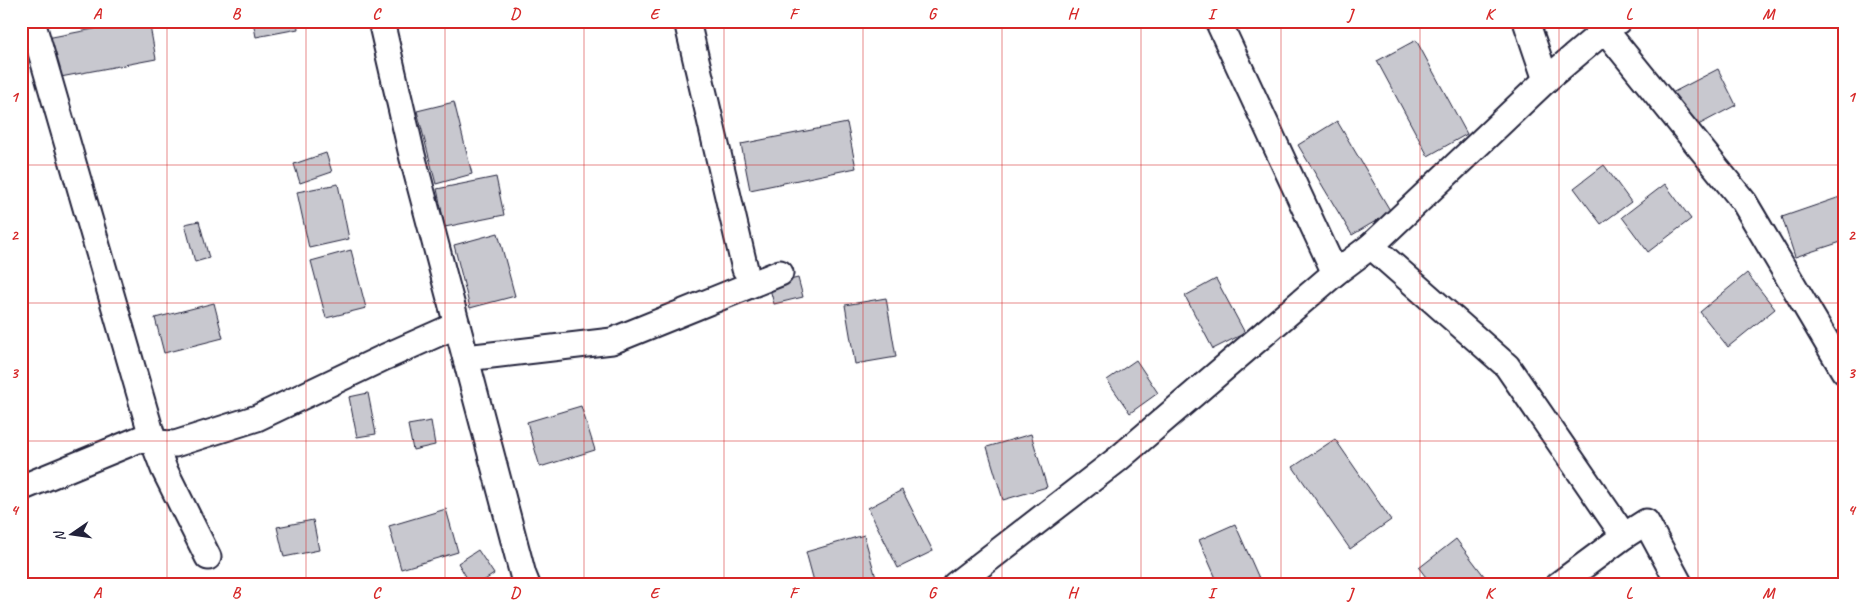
<svg xmlns="http://www.w3.org/2000/svg" width="1865" height="606" font-family="Caveat,sans-serif">
	<rect width="100%" height="100%" fill="#fff"/>
	<filter id="ink" filterUnits="userSpaceOnUse"><feTurbulence type="fractalNoise" baseFrequency=".02" numOctaves="2"/><feDisplacementMap in="SourceGraphic" scale="10" xChannelSelector="R" yChannelSelector="G"/><feConvolveMatrix kernelMatrix="1 2 1 2 8 2 1 2 1" color-interpolation-filters="sRGB"/></filter>
	<g filter="url(#ink)">
		<g fill="#c8c8cf" stroke="#22223b">
			<path d="M 135,21 L 149,21 L 156,59 L 50,79 L 42,39 Z"/>
			<path d="M 253,21 L 297,21 L 298,29 L 256,37 Z"/>
			<path d="M 1416,40 L 1467,134 L 1428,156 L 1377,61 Z"/>
			<path d="M 1718,69 L 1736,105 L 1687,131 L 1668,95 Z"/>
			<path d="M 454,102 L 472,174 L 436,184 L 417,111 Z"/>
			<path d="M 1337,121 L 1391,212 L 1352,235 L 1298,145 Z"/>
			<path d="M 847,123 L 856,168 L 750,190 L 741,144 Z"/>
			<path d="M 326,153 L 332,172 L 300,183 L 294,164 Z"/>
			<path d="M 1604,165 L 1631,202 L 1601,224 L 1574,188 Z"/>
			<path d="M 496,177 L 504,215 L 445,227 L 437,189 Z"/>
			<path d="M 338,184 L 349,239 L 309,248 L 297,192 Z"/>
			<path d="M 1665,184 L 1691,219 L 1648,252 L 1622,217 Z"/>
			<path d="M 1843,196 L 1844,241 L 1795,257 L 1782,217 Z"/>
			<path d="M 199,221 L 209,258 L 195,262 L 185,224 Z"/>
			<path d="M 498,233 L 515,296 L 470,308 L 454,245 Z"/>
			<path d="M 351,250 L 366,308 L 326,318 L 311,261 Z"/>
			<path d="M 1747,273 L 1775,309 L 1728,347 L 1700,312 Z"/>
			<path d="M 798,278 L 803,297 L 774,304 L 769,285 Z"/>
			<path d="M 1216,279 L 1245,333 L 1213,349 L 1185,296 Z"/>
			<path d="M 886,298 L 896,357 L 855,364 L 845,305 Z"/>
			<path d="M 214,303 L 223,338 L 164,353 L 155,318 Z"/>
			<path d="M 1136,360 L 1158,393 L 1130,413 L 1107,380 Z"/>
			<path d="M 368,393 L 376,434 L 357,437 L 349,397 Z"/>
			<path d="M 581,406 L 595,450 L 540,467 L 527,422 Z"/>
			<path d="M 431,421 L 435,445 L 413,450 L 408,425 Z"/>
			<path d="M 1031,434 L 1047,487 L 1003,500 L 987,447 Z"/>
			<path d="M 1335,439 L 1391,520 L 1350,549 L 1293,467 Z"/>
			<path d="M 902,490 L 933,551 L 898,568 L 868,508 Z"/>
			<path d="M 446,509 L 458,552 L 401,569 L 389,526 Z"/>
			<path d="M 313,520 L 319,550 L 284,557 L 277,527 Z"/>
			<path d="M 1235,524 L 1262,585 L 1219,585 L 1199,540 Z"/>
			<path d="M 864,535 L 878,585 L 815,585 L 806,552 Z"/>
			<path d="M 1456,539 L 1491,585 L 1432,585 L 1419,568 Z"/>
			<path d="M 478,550 L 494,574 L 477,585 L 471,585 L 458,563 Z"/>
		</g>
		<g fill="none" stroke-linecap="round" stroke-linejoin="round">
			<defs>
				<g id="street">
					<path d="M 32,21 L 154,443 L 175,444 L 257,418 L 385,357 L 457,325"/>
					<path d="M 381,21 L 412,155 L 523,575 L 527,585"/>
					<path d="M 687,21 L 745,269"/>
					<path d="M 1218,21 L 1335,273"/>
					<path d="M 1526,21 L 1546,80"/>
					<path d="M 1605,30 L 1744,202 L 1844,371"/>
					<path d="M 1371,246 L 1507,366 L 1624,536"/>
					<path d="M 466,358 L 612,341 L 780,273"/>
					<path d="M 21,488 L 140,439 L 154,443 L 164,469 L 208,557"/>
					<path d="M 955,585 L 1118,459 L 1335,273 L 1371,246 L 1546,80 L 1605,30 L 1618,21"/>
					<path d="M 1558,585 L 1624,536 L 1646,522 L 1680,585"/>
				</g>
			</defs>
			<use href="#street" stroke="#22223b" stroke-width="29"/>
			<use href="#street" stroke="#fff" stroke-width="25"/>
		</g>
	</g>
	<path fill="none" stroke="#d62828" stroke-width="1" stroke-opacity="0.55" d="M 167,21 L 167,585M 306,21 L 306,585M 445,21 L 445,585M 584,21 L 584,585M 724,21 L 724,585M 863,21 L 863,585M 1002,21 L 1002,585M 1141,21 L 1141,585M 1281,21 L 1281,585M 1420,21 L 1420,585M 1559,21 L 1559,585M 1698,21 L 1698,585M 21,165 L 1844,165M 21,303 L 1844,303M 21,441 L 1844,441"/>
	<rect width="1865" height="606" fill="none" stroke="#fff" stroke-width="55"/>
	<g transform="translate(72 534) rotate(257)" stroke="#ffffff" stroke-width="4" paint-order="stroke">
	<path d="M0-4L9 19L0 12L-9 19Z" fill="#22223b"/>
	<text y="-8" font-size="14" font-weight="bold" text-anchor="middle" fill="#22223b">N</text>
	</g>
	<rect x="28" y="28" width="1810" height="550" fill="none" stroke="#d62828" stroke-width="2"/>
	<g font-size="16" text-anchor="middle" font-weight="bold" fill="#d62828">
		<text x="97" y="19">A</text>
		<text x="236" y="19">B</text>
		<text x="376" y="19">C</text>
		<text x="515" y="19">D</text>
		<text x="654" y="19">E</text>
		<text x="793" y="19">F</text>
		<text x="932" y="19">G</text>
		<text x="1072" y="19">H</text>
		<text x="1211" y="19">I</text>
		<text x="1350" y="19">J</text>
		<text x="1489" y="19">K</text>
		<text x="1629" y="19">L</text>
		<text x="1768" y="19">M</text>
		<text x="14" y="102">1</text>
		<text x="1851" y="102">1</text>
		<text x="14" y="240">2</text>
		<text x="1851" y="240">2</text>
		<text x="14" y="378">3</text>
		<text x="1851" y="378">3</text>
		<text x="14" y="515">4</text>
		<text x="1851" y="515">4</text>
		<text x="97" y="598">A</text>
		<text x="236" y="598">B</text>
		<text x="376" y="598">C</text>
		<text x="515" y="598">D</text>
		<text x="654" y="598">E</text>
		<text x="793" y="598">F</text>
		<text x="932" y="598">G</text>
		<text x="1072" y="598">H</text>
		<text x="1211" y="598">I</text>
		<text x="1350" y="598">J</text>
		<text x="1489" y="598">K</text>
		<text x="1629" y="598">L</text>
		<text x="1768" y="598">M</text>
	</g>
</svg>
